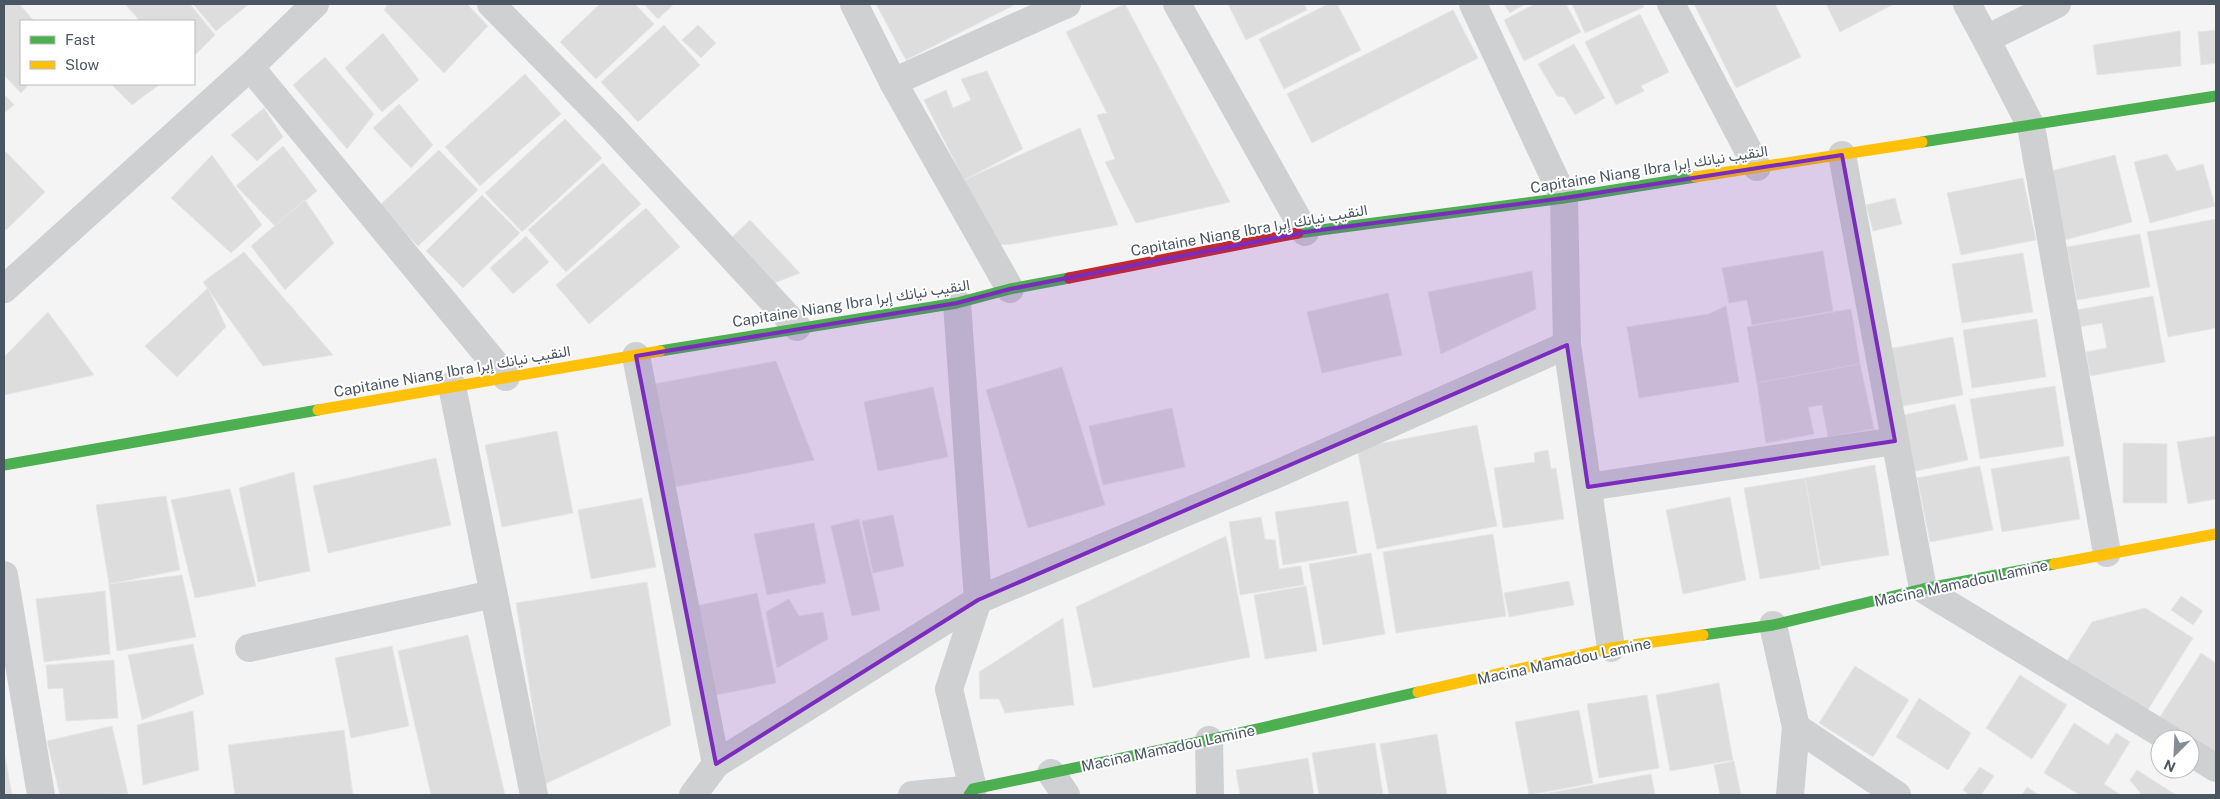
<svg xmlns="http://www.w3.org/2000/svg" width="2220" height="799" font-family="'Public Sans',Vazirmatn,sans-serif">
	<rect width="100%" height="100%" fill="#f4f4f4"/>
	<g fill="#ddddde" stroke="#e5e6e7">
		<path d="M 4,4 L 19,4 L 34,21 L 21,21 L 21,84 L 29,84 L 21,93 L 4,75 Z"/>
		<path d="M 125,4 L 190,4 L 215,35 L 194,56 L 194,21 L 140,21 Z"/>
		<path d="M 193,4 L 249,4 L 216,31 Z"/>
		<path d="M 388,4 L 467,4 L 488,26 L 444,73 L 384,10 Z"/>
		<path d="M 600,4 L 635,4 L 654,24 L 596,79 L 560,42 Z"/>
		<path d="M 644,4 L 674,4 L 658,19 Z"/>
		<path d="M 876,4 L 1016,4 L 906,60 Z"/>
		<path d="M 1125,4 L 1230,202 L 1136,223 L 1105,162 L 1115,159 L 1097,115 L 1107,113 L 1066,32 Z"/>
		<path d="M 1228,4 L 1304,4 L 1307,10 L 1246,40 Z"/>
		<path d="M 1328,4 L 1337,4 L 1361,50 L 1284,89 L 1259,39 Z"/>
		<path d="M 1504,4 L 1525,4 L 1510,13 Z"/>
		<path d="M 1535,4 L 1566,4 L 1581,32 L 1524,61 L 1504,20 Z"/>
		<path d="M 1572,4 L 1642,4 L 1644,7 L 1585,33 Z"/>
		<path d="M 1694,4 L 1775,4 L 1801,57 L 1736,88 Z"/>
		<path d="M 1826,4 L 1894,4 L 1840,32 Z"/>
		<path d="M 1453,10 L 1478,58 L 1312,143 L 1287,94 Z"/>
		<path d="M 1640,14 L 1669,72 L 1641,86 L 1644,91 L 1616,105 L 1585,42 Z"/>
		<path d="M 664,25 L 700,65 L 638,122 L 601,82 Z"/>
		<path d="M 698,25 L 716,43 L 701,58 L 682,40 Z"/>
		<path d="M 2216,30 L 2216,63 L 2201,65 L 2198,32 Z"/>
		<path d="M 2180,31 L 2181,66 L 2097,75 L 2093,45 Z"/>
		<path d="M 383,33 L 419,80 L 382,112 L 345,68 Z"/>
		<path d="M 1574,44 L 1605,98 L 1575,115 L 1564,97 L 1557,96 L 1538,64 Z"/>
		<path d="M 325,57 L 374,114 L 347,149 L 293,85 Z"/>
		<path d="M 987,71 L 1023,149 L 964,180 L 924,100 L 946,90 L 953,108 L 971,100 L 961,79 Z"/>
		<path d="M 525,74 L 561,114 L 480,186 L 445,147 Z"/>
		<path d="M 111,84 L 160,84 L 132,105 Z"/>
		<path d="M 4,94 L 14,105 L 4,113 Z"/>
		<path d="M 399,104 L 433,145 L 411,168 L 373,128 Z"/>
		<path d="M 264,108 L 283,137 L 257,161 L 231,135 Z"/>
		<path d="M 565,119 L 602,158 L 522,232 L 485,193 Z"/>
		<path d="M 1080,128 L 1118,225 L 1013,244 L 995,245 L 964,180 Z"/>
		<path d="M 283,146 L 317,191 L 275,226 L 236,186 Z"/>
		<path d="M 4,150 L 45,192 L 6,230 L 4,228 Z"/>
		<path d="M 439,150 L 478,190 L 418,246 L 379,206 Z"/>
		<path d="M 2167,154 L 2177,171 L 2203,164 L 2215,206 L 2150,223 L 2134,162 Z"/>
		<path d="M 212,155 L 262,225 L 231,253 L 171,198 Z"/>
		<path d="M 2115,155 L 2132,222 L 2065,240 L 2047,172 Z"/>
		<path d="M 603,163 L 641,204 L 566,272 L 528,230 Z"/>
		<path d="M 2023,178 L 2036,240 L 1961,255 L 1947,193 Z"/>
		<path d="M 482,195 L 520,233 L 463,288 L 426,251 Z"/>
		<path d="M 1895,198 L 1902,224 L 1873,231 L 1866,205 Z"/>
		<path d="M 305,200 L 334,243 L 285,290 L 251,246 Z"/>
		<path d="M 646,208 L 680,247 L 589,324 L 556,285 Z"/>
		<path d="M 2216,219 L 2216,328 L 2168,337 L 2147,232 Z"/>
		<path d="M 750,220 L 800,273 L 769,285 L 728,241 Z"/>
		<path d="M 2140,234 L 2150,287 L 2077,300 L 2067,247 Z"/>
		<path d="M 526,236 L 549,262 L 513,294 L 490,268 Z"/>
		<path d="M 1823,251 L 1833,311 L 1752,325 L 1747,300 L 1729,303 L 1722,268 Z"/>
		<path d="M 244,252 L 333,355 L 263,366 L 203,282 Z"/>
		<path d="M 2023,253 L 2033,312 L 1962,323 L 1952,264 Z"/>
		<path d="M 1532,271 L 1536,309 L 1441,354 L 1428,292 Z"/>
		<path d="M 208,288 L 226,327 L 177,377 L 145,346 Z"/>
		<path d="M 1388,293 L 1402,355 L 1322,373 L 1307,312 Z"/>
		<path d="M 2153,296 L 2165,362 L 2090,376 L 2086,352 L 2107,348 L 2102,323 L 2079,327 L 2076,310 Z"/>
		<path d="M 1726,306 L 1739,382 L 1639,398 L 1627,327 L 1709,314 Z"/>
		<path d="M 1851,309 L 1860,364 L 1757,383 L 1747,327 Z"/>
		<path d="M 48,312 L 94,375 L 4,395 L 4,357 Z"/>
		<path d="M 2037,319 L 2046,377 L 1972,388 L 1963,330 Z"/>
		<path d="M 1953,337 L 1963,395 L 1898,407 L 1888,349 Z"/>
		<path d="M 776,361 L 814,460 L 664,489 L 644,386 Z"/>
		<path d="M 1860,364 L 1874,429 L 1828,437 L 1822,405 L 1808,407 L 1814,434 L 1766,443 L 1757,383 Z"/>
		<path d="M 1062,367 L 1105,505 L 1028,528 L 986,390 Z"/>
		<path d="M 2055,386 L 2064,446 L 1980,459 L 1970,399 Z"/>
		<path d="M 933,387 L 948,457 L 878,471 L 864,402 Z"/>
		<path d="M 1955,404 L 1968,460 L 1911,472 L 1899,416 Z"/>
		<path d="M 1172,408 L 1185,467 L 1103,485 L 1089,426 Z"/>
		<path d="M 1477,425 L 1497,526 L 1377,549 L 1357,448 Z"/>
		<path d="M 557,431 L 573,513 L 502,527 L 485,445 Z"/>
		<path d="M 2216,436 L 2216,499 L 2188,504 L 2177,442 Z"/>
		<path d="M 2123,443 L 2167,444 L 2167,503 L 2123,503 Z"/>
		<path d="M 1548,450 L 1551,469 L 1556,468 L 1564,519 L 1503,528 L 1494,468 L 1535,462 L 1534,453 Z"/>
		<path d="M 2069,456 L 2080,519 L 2002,532 L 1991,469 Z"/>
		<path d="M 436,458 L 451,525 L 328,553 L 313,486 Z"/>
		<path d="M 1875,465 L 1889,555 L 1821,566 L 1805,478 Z"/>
		<path d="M 1980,466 L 1993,530 L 1930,542 L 1917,478 Z"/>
		<path d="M 294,472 L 310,571 L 258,582 L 239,488 Z"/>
		<path d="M 1805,478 L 1820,569 L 1760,579 L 1744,488 Z"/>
		<path d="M 230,489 L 256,586 L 195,598 L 171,500 Z"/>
		<path d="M 166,496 L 180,570 L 109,584 L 96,505 Z"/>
		<path d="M 1730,497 L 1746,580 L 1683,594 L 1666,510 Z"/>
		<path d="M 642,498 L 656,567 L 591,579 L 578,510 Z"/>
		<path d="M 1348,501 L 1357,553 L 1283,565 L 1275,512 Z"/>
		<path d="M 893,515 L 904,566 L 873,573 L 862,521 Z"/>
		<path d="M 1261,517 L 1265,539 L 1275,540 L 1279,569 L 1301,566 L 1304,585 L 1240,595 L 1229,522 Z"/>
		<path d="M 859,519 L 880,610 L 852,616 L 831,526 Z"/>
		<path d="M 814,523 L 826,583 L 767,595 L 754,534 Z"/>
		<path d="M 1493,534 L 1506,616 L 1396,633 L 1383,552 Z"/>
		<path d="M 1226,536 L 1250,657 L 1093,688 L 1076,607 Z"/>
		<path d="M 1371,553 L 1385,634 L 1323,645 L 1309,564 Z"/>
		<path d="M 182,575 L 196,637 L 117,651 L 109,584 Z"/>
		<path d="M 1569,581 L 1574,605 L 1509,617 L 1504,593 Z"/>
		<path d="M 647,582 L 671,725 L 545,784 L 516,603 Z"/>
		<path d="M 1306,586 L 1317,651 L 1265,659 L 1254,595 Z"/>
		<path d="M 105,591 L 110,654 L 44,662 L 36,599 Z"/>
		<path d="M 757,593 L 776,683 L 711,696 L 691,607 Z"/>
		<path d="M 2181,596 L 2203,611 L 2193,625 L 2171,610 Z"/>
		<path d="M 789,599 L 799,616 L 823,612 L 828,639 L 777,668 L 766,612 Z"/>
		<path d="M 2145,608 L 2193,638 L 2147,711 L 2067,661 L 2092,622 Z"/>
		<path d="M 1063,618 L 1074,705 L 1005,713 L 999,699 L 980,699 L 979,672 Z"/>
		<path d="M 468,635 L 505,795 L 431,795 L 398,651 Z"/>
		<path d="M 193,644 L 204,694 L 142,720 L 128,655 Z"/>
		<path d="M 392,646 L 409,726 L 351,738 L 335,658 Z"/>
		<path d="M 2201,653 L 2216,663 L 2216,757 L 2158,720 Z"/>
		<path d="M 114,660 L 118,718 L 66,721 L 63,688 L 48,689 L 46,665 Z"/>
		<path d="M 1855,666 L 1909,700 L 1873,757 L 1819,723 Z"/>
		<path d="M 2020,675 L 2067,705 L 2032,759 L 1986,728 Z"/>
		<path d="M 1719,683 L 1733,760 L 1670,771 L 1656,695 Z"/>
		<path d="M 1647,695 L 1659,768 L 1599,778 L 1587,704 Z"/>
		<path d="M 1919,698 L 1971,733 L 1948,770 L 1896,737 Z"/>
		<path d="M 1579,710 L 1593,783 L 1529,795 L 1515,722 Z"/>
		<path d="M 193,711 L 199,770 L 143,785 L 137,725 Z"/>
		<path d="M 2074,723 L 2108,745 L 2116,733 L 2130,742 L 2104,784 L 2121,795 L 2080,795 L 2044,773 Z"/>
		<path d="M 112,726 L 128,794 L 60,795 L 47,741 Z"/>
		<path d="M 344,730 L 353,795 L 235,795 L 228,745 Z"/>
		<path d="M 1437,734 L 1447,795 L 1389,795 L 1380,744 Z"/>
		<path d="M 1375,743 L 1383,795 L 1319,795 L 1312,753 Z"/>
		<path d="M 4,751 L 12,795 L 4,795 Z"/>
		<path d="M 1308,758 L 1314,795 L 1240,795 L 1236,770 Z"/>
		<path d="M 1734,761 L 1741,795 L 1720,795 L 1714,765 Z"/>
		<path d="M 1980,767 L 1994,776 L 1981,795 L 1970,795 L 1963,790 Z"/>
		<path d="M 2137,770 L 2176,795 L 2142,795 L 2130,780 Z"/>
		<path d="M 1651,774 L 1655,795 L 1539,795 Z"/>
		<path d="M 2027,787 L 2039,795 L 2022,795 Z"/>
	</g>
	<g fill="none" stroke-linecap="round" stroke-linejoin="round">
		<g stroke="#ced0d2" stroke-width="28">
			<path d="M 491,4 L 608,123 L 797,327"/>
			<path d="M 854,4 L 893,82 L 1010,289"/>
			<path d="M 1177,4 L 1305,232"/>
			<path d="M 1671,4 L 1757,167"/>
			<path d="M 1967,4 L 1986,39"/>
			<path d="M 2057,4 L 1986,39 L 2031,126 L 2107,553"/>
			<path d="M 250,67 L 506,377"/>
			<path d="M 893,82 L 1067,4"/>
			<path d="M 1842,155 L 1923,589 L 2170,739"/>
			<path d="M 4,289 L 250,67 L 315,4"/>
			<path d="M 1567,345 L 1611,648"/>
			<path d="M 636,356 L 716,764"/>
			<path d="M 452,386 L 534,795"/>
			<path d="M 1588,487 L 1895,441"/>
			<path d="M 4,575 L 41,795"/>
			<path d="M 1773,625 L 1796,727 L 1790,795"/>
			<path d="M 249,648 L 493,594"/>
			<path d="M 1796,727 L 1897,795"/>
			<path d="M 1209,740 L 1210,795"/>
			<path d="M 2190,752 L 2216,768"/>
			<path d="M 1051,773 L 1066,795"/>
			<path d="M 693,795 L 716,764 L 978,600 L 1277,474 L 1567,345 L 1564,198 L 1473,4"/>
			<path d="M 912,795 L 973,789 L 949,689 L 978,600 L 957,303"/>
		</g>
		<g stroke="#4caf50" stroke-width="11">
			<path d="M 1922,142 L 2216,96"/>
			<path d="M 1298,233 L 1564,198 L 1695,177"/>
			<path d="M 660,351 L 957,303 L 1010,289 L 1069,278"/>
			<path d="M 4,465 L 318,410"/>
			<path d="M 1703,635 L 1773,625 L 1923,589 L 2054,564"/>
			<path d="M 969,795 L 973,789 L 1209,740 L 1418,692"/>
		</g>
		<g stroke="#ffc107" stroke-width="11">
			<path d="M 1695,177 L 1922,142"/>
			<path d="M 318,410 L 660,351"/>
			<path d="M 2054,564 L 2216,534"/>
			<path d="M 1418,692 L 1611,648 L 1703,635"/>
		</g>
		<path stroke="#c62828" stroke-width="11" d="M 1069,278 L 1298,233"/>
	</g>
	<path fill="#7b2cbf" fill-opacity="0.2" stroke="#7b2cbf" stroke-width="4" stroke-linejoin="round" d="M 1842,155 L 1895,441 L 1588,487 L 1567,345 L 978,600 L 716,764 L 636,356 L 957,303 L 1010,289 L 1305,232 L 1564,198 Z"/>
	<g text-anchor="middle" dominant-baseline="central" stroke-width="4" stroke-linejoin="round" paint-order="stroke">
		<g font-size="15" fill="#4a5661" stroke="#fff">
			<text transform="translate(1649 169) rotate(-9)">Capitaine Niang Ibra النقيب نيانك إبرا</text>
			<text transform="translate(1249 230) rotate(-10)">Capitaine Niang Ibra النقيب نيانك إبرا</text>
			<text transform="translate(851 303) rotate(-9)">Capitaine Niang Ibra النقيب نيانك إبرا</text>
			<text transform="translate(452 371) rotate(-10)">Capitaine Niang Ibra النقيب نيانك إبرا</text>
			<text transform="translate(1961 583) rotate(-12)">Macina Mamadou Lamine</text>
			<text transform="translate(1564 661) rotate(-12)">Macina Mamadou Lamine</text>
			<text transform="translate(1168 748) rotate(-12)">Macina Mamadou Lamine</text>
		</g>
	</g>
	<rect width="2220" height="799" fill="none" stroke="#4a5661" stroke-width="10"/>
	<rect x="20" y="20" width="175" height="65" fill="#ffffff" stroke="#b7bbc0"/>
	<rect x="30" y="36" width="25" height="8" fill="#4caf50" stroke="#b7bbc0"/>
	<text x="65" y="45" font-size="15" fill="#4a5661">Fast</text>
	<rect x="30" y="61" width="25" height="8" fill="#ffc107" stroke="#b7bbc0"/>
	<text x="65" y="70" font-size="15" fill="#4a5661">Slow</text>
	<g transform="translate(2175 754) rotate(204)"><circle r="24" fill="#ffffff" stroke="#b7bbc0"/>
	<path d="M0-4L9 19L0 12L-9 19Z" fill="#868d94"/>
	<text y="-8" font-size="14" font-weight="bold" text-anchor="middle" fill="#4a5661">N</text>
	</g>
</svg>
